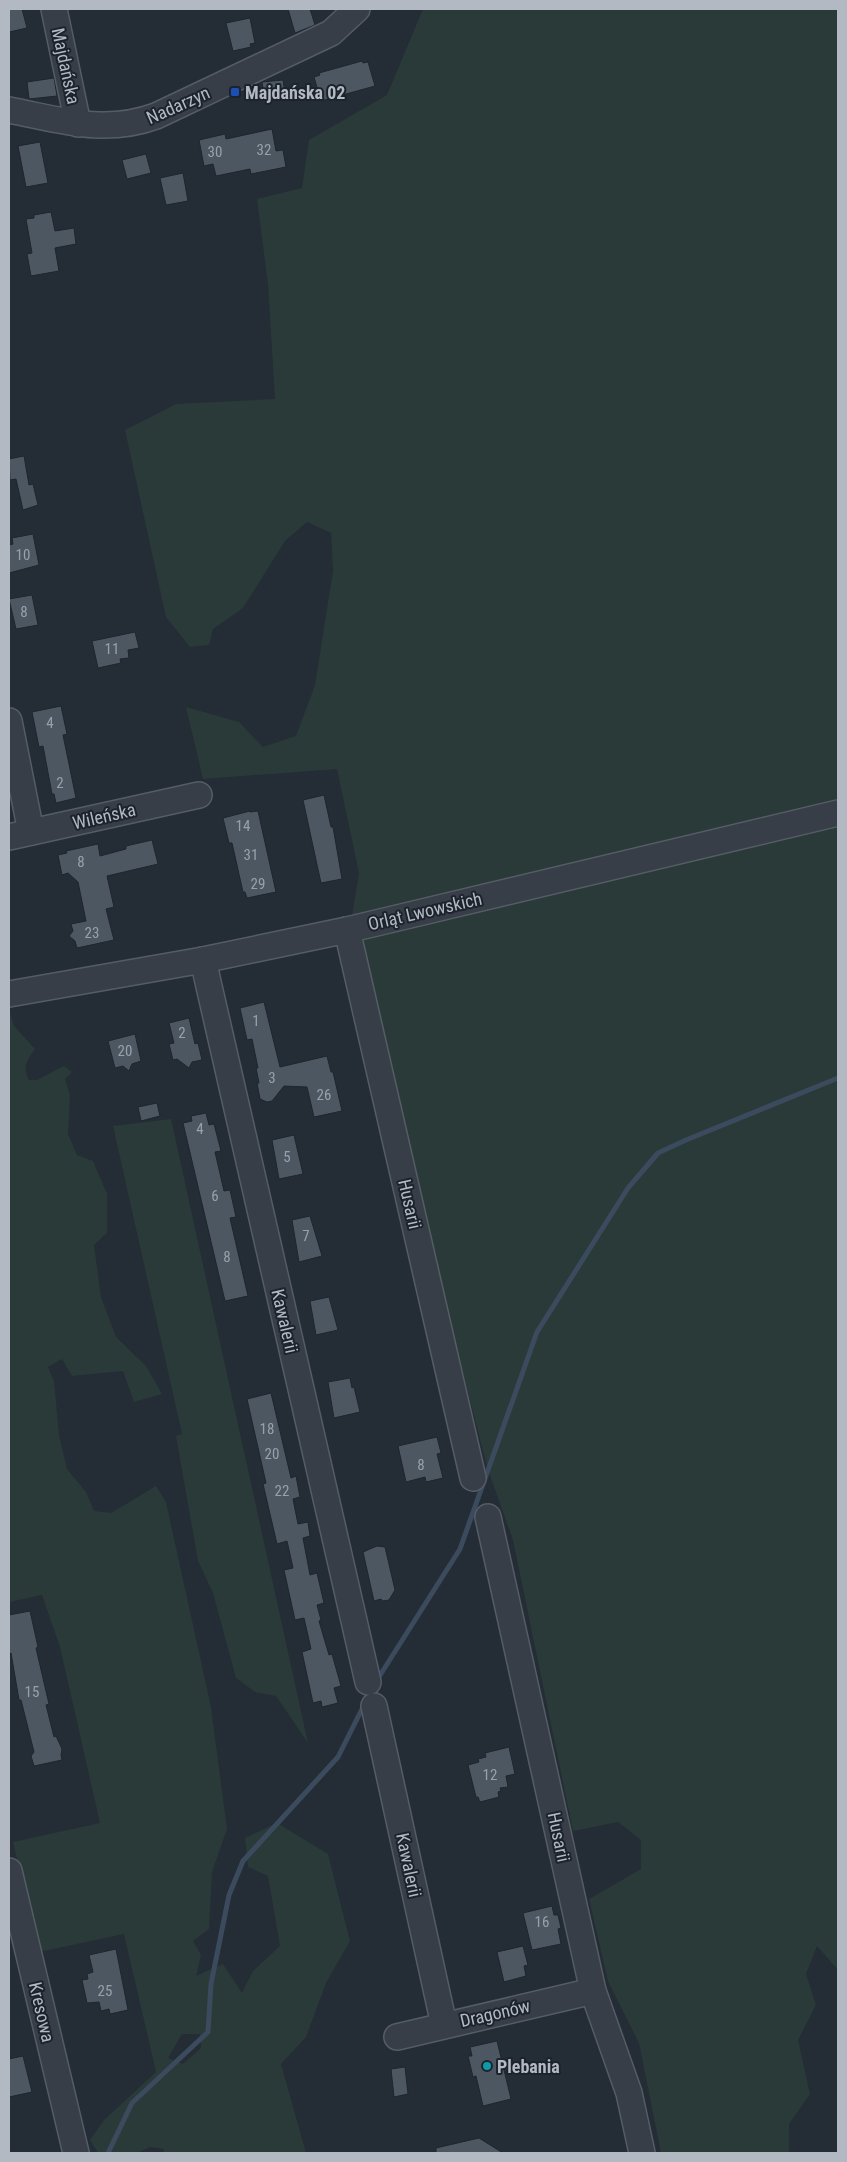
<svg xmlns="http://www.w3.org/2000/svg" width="847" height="2162" font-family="'Roboto Condensed',sans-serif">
	<rect width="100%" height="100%" fill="#242c36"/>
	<g fill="#293a39" fill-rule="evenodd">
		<path d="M 423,9 L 838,9 L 838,1970 L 817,1946 L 806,1974 L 816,2005 L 798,2040 L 810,2094 L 789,2124 L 789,2153 L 661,2153 L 639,2043 L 608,1981 L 589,1899 L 641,1869 L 641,1840 L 618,1822 L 573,1831 L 513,1540 L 487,1467 L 350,928 L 359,873 L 337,769 L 203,779 L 186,707 L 239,722 L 263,747 L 296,736 L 315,685 L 333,571 L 331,533 L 307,522 L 285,541 L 243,608 L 213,629 L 209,645 L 190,647 L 166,617 L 125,430 L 176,404 L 275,399 L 268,284 L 257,199 L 302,188 L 309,140 L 387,95 Z"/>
		<path d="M 9,1009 L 14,1026 L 35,1049 C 27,1060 22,1067 29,1080 L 37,1080 L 64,1066 L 72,1072 L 65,1079 L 70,1095 L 68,1134 L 77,1155 L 93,1161 L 107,1194 L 107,1233 L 94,1245 L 101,1297 L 116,1337 L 146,1366 L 162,1394 L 134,1402 L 123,1371 L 72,1376 L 62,1359 L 48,1367 L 54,1381 L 59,1435 L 67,1469 L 86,1492 L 94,1511 L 111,1513 L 156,1486 L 166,1502 L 211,1707 L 227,1829 L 212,1872 L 209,1929 L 193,1941 L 201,1955 L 196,1976 L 223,1964 L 242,1993 L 253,1971 L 280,1946 L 268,1876 L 248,1867 L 245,1838 L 277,1823 L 328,1854 L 350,1941 L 326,1983 L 306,2037 L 281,2064 L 306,2153 L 163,2153 L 164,2149 L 150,2147 L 137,2153 L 98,2153 L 90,2140 L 104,2120 L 156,2072 L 124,1934 L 39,1952 L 13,1842 L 100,1823 L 60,1647 L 42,1595 L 9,1602 ZM 182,2034 L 200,2034 L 201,2048 L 183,2064 L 168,2058 Z"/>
		<path d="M 171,1119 L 308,1743 L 276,1696 L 255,1692 L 236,1678 L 213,1593 L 198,1561 L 176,1436 L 182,1434 L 113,1126 Z"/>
	</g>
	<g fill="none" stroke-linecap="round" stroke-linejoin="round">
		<g stroke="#3b4b5d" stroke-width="5">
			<path d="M 377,1680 L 460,1549 L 537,1332 L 628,1188 L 658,1153 L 686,1140 L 838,1078"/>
			<path d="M 108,2153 L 132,2103 L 208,2032 L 211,1984 L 229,1895 L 243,1861 L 338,1757 L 365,1703"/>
		</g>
	</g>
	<g fill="#4d5762" stroke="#1f252e">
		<path d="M 9,9 L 22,9 L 27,28 L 9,32 Z"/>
		<path d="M 288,9 L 310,9 L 315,25 L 295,33 Z"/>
		<path d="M 250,18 L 255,43 L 250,44 L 251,47 L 233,51 L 226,23 Z"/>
		<path d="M 362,61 L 363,63 L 368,62 L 375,86 L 321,101 L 314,77 L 320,75 L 319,73 Z"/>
		<path d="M 54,78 L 57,96 L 29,99 L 27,82 Z"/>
		<path d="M 283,80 L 285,93 L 264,95 L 262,82 Z"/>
		<path d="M 272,129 L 276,151 L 283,150 L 286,167 L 251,174 L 250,169 L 216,176 L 213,164 L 204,166 L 199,140 L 225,134 L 226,139 Z"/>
		<path d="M 40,142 L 48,183 L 26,187 L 18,146 Z"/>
		<path d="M 146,154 L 151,173 L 127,179 L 122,160 Z"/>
		<path d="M 183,173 L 188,201 L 166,205 L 160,178 Z"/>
		<path d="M 51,212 L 55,231 L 74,228 L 76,244 L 55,248 L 59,271 L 31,276 L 27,254 L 32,253 L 26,219 L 34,218 L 34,215 Z"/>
		<path d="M 24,456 L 29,485 L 33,484 L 38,505 L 23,510 L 16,479 L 10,480 L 9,459 Z"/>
		<path d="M 33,534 L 39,565 L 9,573 L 9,545 L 13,544 L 12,538 Z"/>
		<path d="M 32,595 L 38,625 L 16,629 L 9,599 Z"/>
		<path d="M 135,632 L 139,648 L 128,650 L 129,658 L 120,659 L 121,663 L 98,668 L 92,641 Z"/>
		<path d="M 61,706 L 67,734 L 63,735 L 76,798 L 56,803 L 54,794 L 52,794 L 43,746 L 39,747 L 32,712 Z"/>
		<path d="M 324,795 L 331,827 L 333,827 L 342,879 L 321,883 L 303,800 Z"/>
		<path d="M 250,811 L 250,812 L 258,811 L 276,892 L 247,898 L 245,892 L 243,892 L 232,843 L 229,843 L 223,818 Z"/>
		<path d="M 152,840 L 158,864 L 107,876 L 114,907 L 106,909 L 114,940 L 77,948 L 75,941 L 69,936 L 73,931 L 71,924 L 86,921 L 78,882 L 68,873 L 62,875 L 58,855 L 67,853 L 66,851 L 98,844 L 100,856 L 126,849 L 126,846 Z"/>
		<path d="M 264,1002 L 280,1067 L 327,1056 L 331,1072 L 333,1072 L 342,1111 L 314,1117 L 307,1087 L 284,1086 L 272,1101 L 267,1102 L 260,1099 L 257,1083 L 259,1083 L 256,1068 L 258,1068 L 252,1039 L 247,1040 L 240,1008 Z"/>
		<path d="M 189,1018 L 195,1044 L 198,1043 L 202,1060 L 192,1062 L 189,1068 L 177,1059 L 173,1060 L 169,1044 L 174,1043 L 169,1023 Z"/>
		<path d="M 135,1034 L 141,1061 L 132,1064 L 129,1071 L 123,1066 L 115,1068 L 108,1041 Z"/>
		<path d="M 157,1103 L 160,1116 L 141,1121 L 138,1107 Z"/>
		<path d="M 206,1113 L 209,1125 L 214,1124 L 221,1151 L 215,1152 L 224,1191 L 230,1190 L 236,1217 L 230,1218 L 248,1296 L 225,1301 L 183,1123 L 192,1121 L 191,1116 Z"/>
		<path d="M 294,1135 L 303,1174 L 279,1179 L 272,1140 Z"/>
		<path d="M 310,1216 L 322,1256 L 299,1262 L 292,1220 Z"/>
		<path d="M 329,1297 L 338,1330 L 316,1335 L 310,1301 Z"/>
		<path d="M 350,1378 L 352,1388 L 354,1387 L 360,1412 L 334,1418 L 328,1382 Z"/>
		<path d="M 271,1393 L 291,1478 L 296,1476 L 300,1497 L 293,1499 L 298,1524 L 308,1522 L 310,1536 L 303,1538 L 310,1575 L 317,1573 L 324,1603 L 317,1605 L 321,1620 L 319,1621 L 329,1655 L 332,1654 L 341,1686 L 334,1688 L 338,1703 L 322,1707 L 321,1701 L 313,1703 L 302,1652 L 311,1649 L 304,1618 L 295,1620 L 284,1570 L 293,1568 L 287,1541 L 277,1544 L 263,1484 L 266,1483 L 247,1399 Z"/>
		<path d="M 437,1437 L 441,1453 L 437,1454 L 443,1478 L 426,1482 L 425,1477 L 406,1482 L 398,1446 Z"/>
		<path d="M 377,1546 L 385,1547 L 395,1590 L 389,1600 L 383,1601 L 381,1599 L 374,1601 L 363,1552 Z"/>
		<path d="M 30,1611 L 38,1647 L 36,1648 L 49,1704 L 46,1705 L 54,1737 L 56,1736 L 62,1749 L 61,1755 L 62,1760 L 34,1766 L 31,1756 L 34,1752 L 21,1700 L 19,1700 L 11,1653 L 9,1654 L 9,1615 Z"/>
		<path d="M 509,1747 L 515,1774 L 506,1776 L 508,1787 L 500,1788 L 501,1791 L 498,1792 L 499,1797 L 480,1802 L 478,1797 L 476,1797 L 468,1765 L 479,1762 L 478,1759 L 486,1757 L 485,1753 Z"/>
		<path d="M 552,1906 L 554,1915 L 558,1915 L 561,1928 L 558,1929 L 561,1944 L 532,1950 L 523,1913 Z"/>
		<path d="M 523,1946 L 528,1965 L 524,1966 L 526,1976 L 504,1982 L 497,1952 Z"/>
		<path d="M 116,1949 L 128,2010 L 110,2014 L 109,2009 L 101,2011 L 99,2002 L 87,2003 L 82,1980 L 88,1979 L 87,1974 L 93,1972 L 89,1955 Z"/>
		<path d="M 497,2041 L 511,2099 L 483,2106 L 476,2076 L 473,2077 L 468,2056 L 472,2056 L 470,2047 Z"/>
		<path d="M 23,2056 L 32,2092 L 9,2097 L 9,2059 Z"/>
		<path d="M 405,2067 L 408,2094 L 394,2097 L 391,2069 Z"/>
		<path d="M 479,2138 L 503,2153 L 436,2153 L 436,2148 Z"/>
	</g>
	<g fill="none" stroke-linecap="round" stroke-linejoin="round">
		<defs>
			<g id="minor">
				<path d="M 54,9 L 78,124"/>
				<path d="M 9,110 C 61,120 104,135 156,116 L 331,33 L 357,9"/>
				<path d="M 9,721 L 31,832"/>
				<path d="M 9,837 L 199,795"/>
				<path d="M 347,930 L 473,1478"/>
				<path d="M 203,960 L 368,1682"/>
				<path d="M 9,994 L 203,960 L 347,930 L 838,813"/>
				<path d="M 488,1517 L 593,1991 L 629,2093 L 642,2153"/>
				<path d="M 374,1706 L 444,2025"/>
				<path d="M 9,1871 L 76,2153"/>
				<path d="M 397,2037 L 593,1991"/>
			</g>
		</defs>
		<use href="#minor" stroke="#555c65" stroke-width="28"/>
		<use href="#minor" stroke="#373e47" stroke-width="25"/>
	</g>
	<rect fill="#1a4fb4" stroke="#1d232c" stroke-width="2" x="230" y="87" width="10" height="10" rx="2.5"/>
	<circle fill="#0f9aa8" stroke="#1d232c" stroke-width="2" cx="487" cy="2066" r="5"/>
	<g text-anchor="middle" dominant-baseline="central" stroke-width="4" stroke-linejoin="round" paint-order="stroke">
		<g font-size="15" fill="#99a0ab">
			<text x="264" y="150">32</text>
			<text x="215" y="152">30</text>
			<text x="23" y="555">10</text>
			<text x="24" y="612">8</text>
			<text x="112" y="649">11</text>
			<text x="50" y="723">4</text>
			<text x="60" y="783">2</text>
			<text x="243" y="826">14</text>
			<text x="251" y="855">31</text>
			<text x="81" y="862">8</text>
			<text x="258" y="884">29</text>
			<text x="92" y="933">23</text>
			<text x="256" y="1021">1</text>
			<text x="182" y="1033">2</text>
			<text x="125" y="1051">20</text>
			<text x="272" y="1078">3</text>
			<text x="324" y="1095">26</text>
			<text x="200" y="1129">4</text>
			<text x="287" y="1157">5</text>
			<text x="215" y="1196">6</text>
			<text x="306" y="1236">7</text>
			<text x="227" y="1257">8</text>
			<text x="267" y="1429">18</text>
			<text x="272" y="1454">20</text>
			<text x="421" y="1465">8</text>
			<text x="282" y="1491">22</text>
			<text x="32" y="1692">15</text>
			<text x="490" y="1775">12</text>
			<text x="542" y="1922">16</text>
			<text x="105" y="1991">25</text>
		</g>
		<g font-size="18" fill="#b2b9c3" stroke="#1d232c">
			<text transform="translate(66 66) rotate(78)">Majdańska</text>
			<text transform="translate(178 105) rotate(-24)">Nadarzyn</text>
			<text transform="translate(104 816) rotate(-13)">Wileńska</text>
			<text transform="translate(425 911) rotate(-13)">Orląt Lwowskich</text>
			<text transform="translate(410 1204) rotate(77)">Husarii</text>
			<text transform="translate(285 1321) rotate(77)">Kawalerii</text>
			<text transform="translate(559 1837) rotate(78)">Husarii</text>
			<text transform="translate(409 1865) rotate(78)">Kawalerii</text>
			<text transform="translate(42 2012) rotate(77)">Kresowa</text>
			<text transform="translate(495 2013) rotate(-13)">Dragonów</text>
		</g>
		<g font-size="18" font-weight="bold" fill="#b2b9c3" stroke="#1d232c" text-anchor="start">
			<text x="245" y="92">Majdańska 02</text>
			<text x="497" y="2066">Plebania</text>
		</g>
	</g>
	<rect width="847" height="2162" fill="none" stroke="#b2b9c3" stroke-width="20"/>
</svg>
